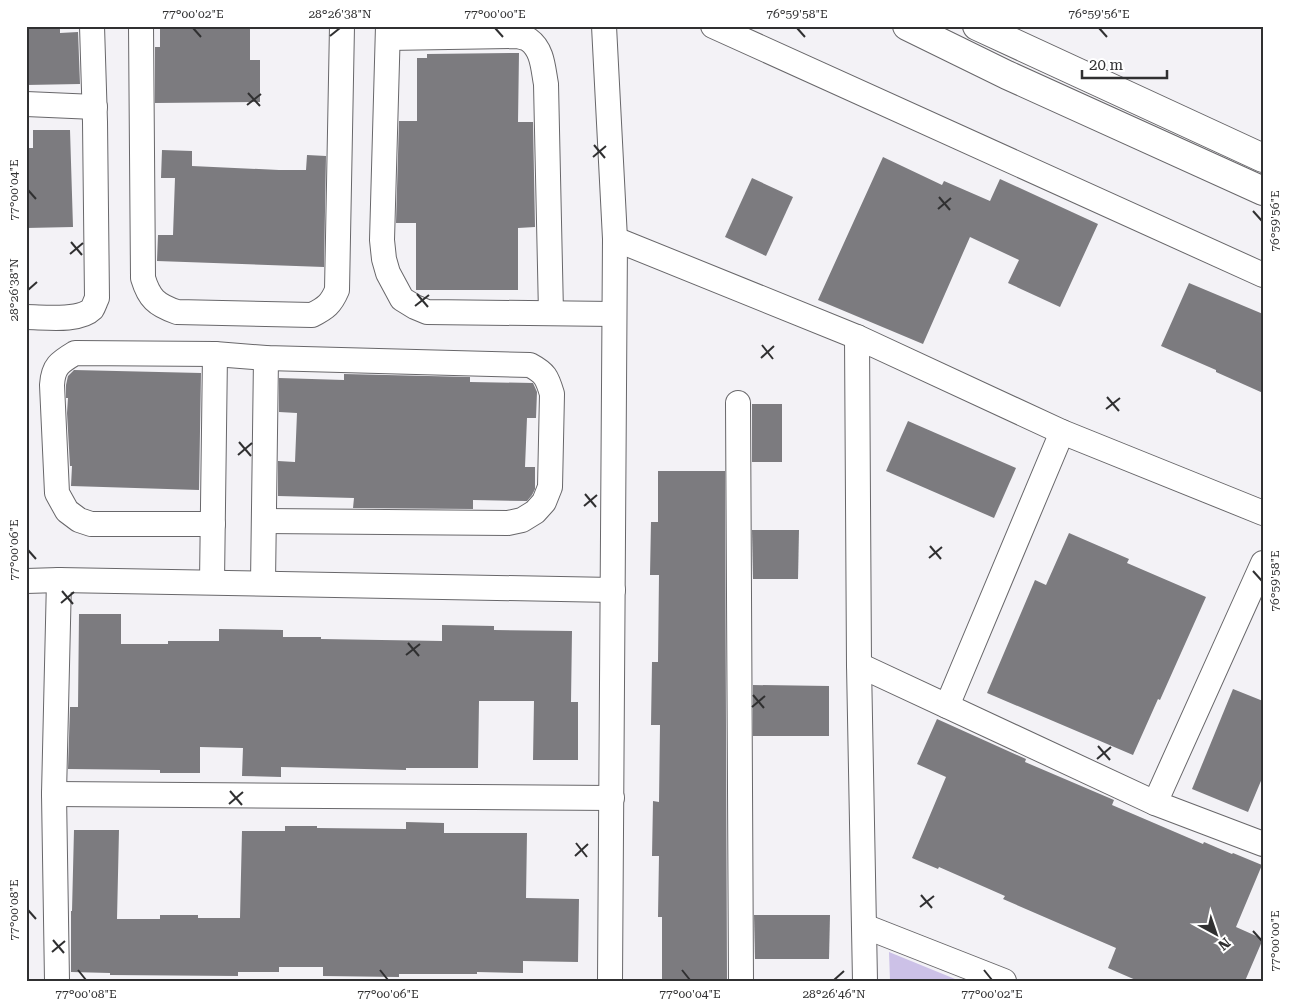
<svg xmlns="http://www.w3.org/2000/svg" width="1289" height="1007" font-family="'Roboto Serif',serif">
	<rect width="100%" height="100%" fill="#f3f2f6"/>
	<path fill="#ccc1e7" d="M 889,952 L 960,981 L 890,981 Z"/>
	<g fill="#7c7b7f">
		<path d="M 26,26 L 60,26 L 60,33 L 78,32 L 80,84 L 26,85 Z"/>
		<path d="M 160,26 L 250,26 L 250,60 L 260,60 L 260,102 L 155,103 L 155,47 L 160,47 Z"/>
		<path d="M 519,53 L 518,122 L 533,122 L 535,227 L 518,228 L 518,290 L 416,290 L 416,223 L 396,223 L 399,121 L 417,121 L 417,58 L 427,58 L 427,54 Z"/>
		<path d="M 33,130 L 70,130 L 73,227 L 26,228 L 26,148 L 33,148 Z"/>
		<path d="M 162,150 L 192,151 L 192,166 L 279,170 L 306,170 L 307,155 L 326,156 L 324,267 L 157,261 L 158,235 L 173,235 L 175,178 L 161,178 Z"/>
		<path d="M 883,157 L 942,185 L 944,181 L 990,201 L 1000,179 L 1098,224 L 1060,307 L 1008,283 L 1019,260 L 970,237 L 923,344 L 818,300 Z"/>
		<path d="M 752,178 L 793,197 L 766,256 L 725,237 Z"/>
		<path d="M 1189,283 L 1263,314 L 1263,393 L 1216,372 L 1216,370 L 1161,346 Z"/>
		<path d="M 74,370 L 201,373 L 199,490 L 71,486 L 72,466 L 70,466 L 67,413 L 68,398 L 66,398 L 66,385 L 68,376 Z"/>
		<path d="M 344,374 L 470,377 L 470,382 L 533,383 L 537,392 L 536,418 L 527,418 L 525,467 L 535,467 L 535,489 L 532,495 L 527,501 L 473,500 L 473,509 L 353,508 L 354,498 L 278,496 L 278,461 L 295,462 L 297,413 L 279,412 L 279,378 L 344,380 Z"/>
		<rect x="752" y="404" width="30" height="58"/>
		<path d="M 908,421 L 1016,468 L 994,518 L 886,471 Z"/>
		<path d="M 658,471 L 725,471 L 727,981 L 662,981 L 662,917 L 658,917 L 659,856 L 652,856 L 653,801 L 659,802 L 660,725 L 651,725 L 652,662 L 658,662 L 659,575 L 650,575 L 651,522 L 658,522 Z"/>
		<path d="M 752,530 L 799,530 L 798,579 L 753,579 Z"/>
		<path d="M 1069,533 L 1129,559 L 1127,563 L 1206,597 L 1160,700 L 1158,699 L 1133,755 L 987,693 L 1035,580 L 1046,585 Z"/>
		<path d="M 79,614 L 121,614 L 121,644 L 168,644 L 168,641 L 219,641 L 219,629 L 283,630 L 283,637 L 321,637 L 321,639 L 442,641 L 442,625 L 494,626 L 494,630 L 572,631 L 571,702 L 578,702 L 578,760 L 533,760 L 534,701 L 479,701 L 478,768 L 406,768 L 406,770 L 281,767 L 281,777 L 242,776 L 243,748 L 200,747 L 200,773 L 160,773 L 160,770 L 68,769 L 70,707 L 78,707 Z"/>
		<path d="M 753,685 L 829,686 L 829,736 L 753,736 Z"/>
		<path d="M 1233,689 L 1263,701 L 1263,776 L 1248,812 L 1192,789 Z"/>
		<path d="M 937,719 L 1026,759 L 1025,762 L 1114,800 L 1112,805 L 1203,844 L 1204,842 L 1232,854 L 1233,853 L 1262,865 L 1236,927 L 1263,939 L 1245,981 L 1138,981 L 1108,968 L 1116,948 L 1003,899 L 1005,896 L 939,867 L 938,869 L 912,858 L 946,777 L 917,764 Z"/>
		<path d="M 406,822 L 444,823 L 444,833 L 527,833 L 526,898 L 579,899 L 578,962 L 523,961 L 523,973 L 477,972 L 477,974 L 399,974 L 399,977 L 323,976 L 323,967 L 279,967 L 279,972 L 238,972 L 238,976 L 110,975 L 110,973 L 71,972 L 71,911 L 72,911 L 74,830 L 119,830 L 117,919 L 160,919 L 160,915 L 198,915 L 198,918 L 240,918 L 242,831 L 285,831 L 285,826 L 317,826 L 317,828 L 406,829 Z"/>
		<path d="M 754,915 L 830,915 L 829,959 L 755,959 Z"/>
	</g>
	<g fill="none" stroke-linecap="round" stroke-linejoin="round">
		<defs>
			<g id="street">
				<path d="M 141,26 L 143,278 C 149,298 156,305 177,312 L 312,315 C 326,308 331,304 337,290 L 342,26"/>
				<path d="M 388,26 L 382,240 L 384,259 L 388,273 L 402,299 L 415,307 L 427,312 L 614,314"/>
				<path d="M 604,26 L 615,239 L 610,981"/>
				<path d="M 713,26 L 1263,275"/>
				<path d="M 388,38 L 517,36 C 521,37 526,38 529,40 C 543,50 543,69 546,84 L 551,313"/>
				<path d="M 26,104 L 95,107"/>
				<path d="M 615,239 L 857,337 L 1062,432 L 1263,513"/>
				<path d="M 26,317 C 44,317 79,322 92,309 C 94,306 95,302 97,298 L 95,122 L 92,26"/>
				<path d="M 857,337 L 859,665 L 865,981"/>
				<path d="M 738,403 L 741,981"/>
				<path d="M 213,524 L 91,524 L 79,520 L 67,511 L 57,493 L 52,385 C 53,366 60,362 75,353 L 215,354 L 266,358 L 530,365 C 545,373 547,377 552,394 L 550,487 L 544,502 L 535,512 L 522,520 L 508,523 L 264,521"/>
				<path d="M 26,581 L 59,580 L 613,590"/>
				<path d="M 212,582 L 215,354"/>
				<path d="M 263,583 L 266,358"/>
				<path d="M 859,665 L 1155,803 L 1263,844"/>
				<path d="M 947,706 L 1062,432"/>
				<path d="M 54,794 L 612,798"/>
				<path d="M 1155,803 L 1263,563"/>
				<path d="M 864,926 L 1004,981"/>
				<path d="M 57,981 L 54,794 L 59,580"/>
			</g>
			<g id="highway">
				<path d="M 907,26 L 1007,75 L 1263,191"/>
				<path d="M 977,26 L 1263,158"/>
			</g>
		</defs>
		<use href="#street" stroke="#68676a" stroke-width="26"/>
		<use href="#highway" stroke="#68676a" stroke-width="30"/>
		<use href="#street" stroke="#fff" stroke-width="24"/>
		<use href="#highway" stroke="#fff" stroke-width="28"/>
	</g>
	<path fill="none" stroke="#303031" stroke-width="2" d="M 193,28 L 201,37M 495,28 L 503,37M 797,28 L 805,37M 1099,28 L 1107,37M 330,36 L 340,28M 248,93 L 260,106M 247,105 L 261,94M 594,145 L 605,158M 593,157 L 606,146M 28,190 L 36,199M 939,197 L 950,210M 938,209 L 951,198M 1253,211 L 1262,221M 71,242 L 82,255M 70,254 L 83,243M 28,290 L 37,282M 417,294 L 428,307M 415,306 L 429,295M 762,345 L 773,359M 761,358 L 774,346M 1107,397 L 1119,411M 1106,409 L 1120,398M 239,442 L 251,456M 238,455 L 252,443M 585,494 L 596,507M 584,506 L 597,495M 930,546 L 941,559M 28,550 L 36,559M 929,558 L 942,547M 1253,571 L 1262,581M 62,591 L 73,604M 61,603 L 74,592M 408,643 L 419,656M 406,655 L 420,644M 753,695 L 764,708M 752,707 L 765,696M 1098,746 L 1110,760M 1097,759 L 1111,747M 230,791 L 242,805M 229,804 L 243,792M 576,843 L 587,857M 575,856 L 588,844M 921,895 L 932,908M 920,907 L 934,896M 28,910 L 36,919M 1253,931 L 1262,941M 53,940 L 64,953M 52,952 L 65,941M 78,970 L 86,980M 380,970 L 388,980M 682,970 L 690,980M 984,970 L 992,980M 834,980 L 844,971"/>
	<rect width="1289" height="1007" fill="none" stroke="#ffffff" stroke-width="55"/>
	<g transform="translate(1216 934) rotate(140)" stroke="#ffffff" stroke-width="4" paint-order="stroke">
	<path d="M0-4L9 19L0 12L-9 19Z" fill="#303031"/>
	<text y="-8" font-size="14" font-weight="bold" text-anchor="middle" fill="#303031">N</text>
	</g>
	<path d="M1082 70v8h85v-8" fill="none" stroke="#303031" stroke-width="2.5"/>
	<text x="1089" y="70" font-size="15" fill="#303031" stroke="#ffffff" stroke-width="4" paint-order="stroke">20 m</text>
	<rect x="28" y="28" width="1234" height="952" fill="none" stroke="#303031" stroke-width="2"/>
	<g font-size="12" text-anchor="middle" fill="#303031">
		<text x="193" y="18">77°00'02"E</text>
		<text x="340" y="18">28°26'38"N</text>
		<text x="495" y="18">77°00'00"E</text>
		<text x="797" y="18">76°59'58"E</text>
		<text x="1099" y="18">76°59'56"E</text>
		<text transform="translate(14 190) rotate(-90)" y="4">77°00'04"E</text>
		<text transform="translate(1275 221) rotate(-90)" y="4">76°59'56"E</text>
		<text transform="translate(14 290) rotate(-90)" y="4">28°26'38"N</text>
		<text transform="translate(14 550) rotate(-90)" y="4">77°00'06"E</text>
		<text transform="translate(1275 581) rotate(-90)" y="4">76°59'58"E</text>
		<text transform="translate(14 910) rotate(-90)" y="4">77°00'08"E</text>
		<text transform="translate(1275 941) rotate(-90)" y="4">77°00'00"E</text>
		<text x="86" y="998">77°00'08"E</text>
		<text x="388" y="998">77°00'06"E</text>
		<text x="690" y="998">77°00'04"E</text>
		<text x="834" y="998">28°26'46"N</text>
		<text x="992" y="998">77°00'02"E</text>
	</g>
</svg>
